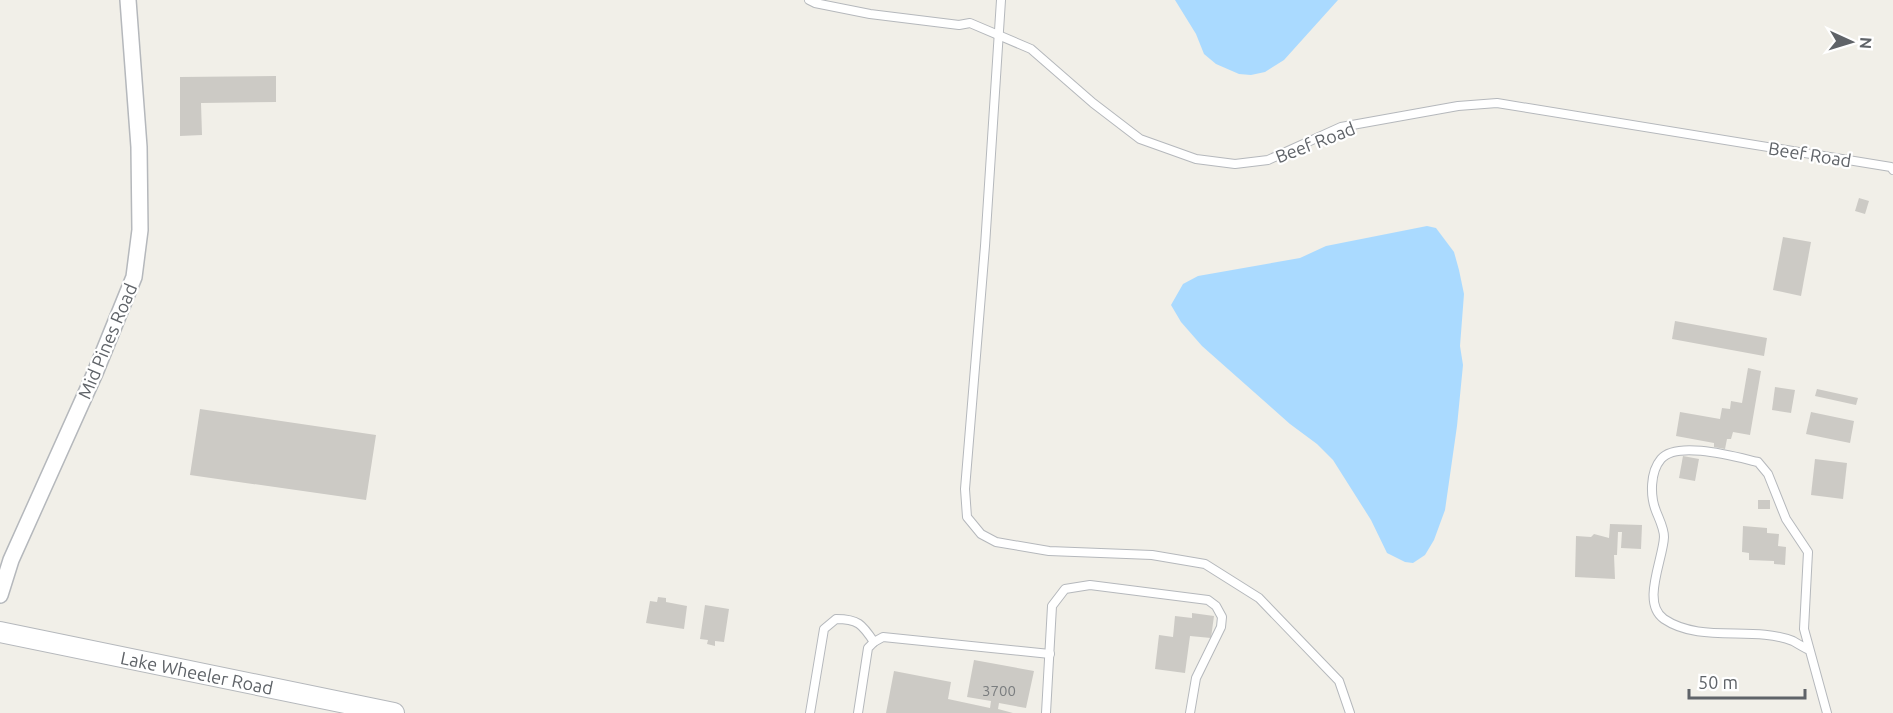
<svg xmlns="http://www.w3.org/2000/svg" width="1893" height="713" font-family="Ubuntu,sans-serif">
	<rect width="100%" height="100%" fill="#f1efe8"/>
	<g fill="#aadaff">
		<path d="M 1175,0 L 1338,0 L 1284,60 L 1265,72 L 1251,75 L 1239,74 L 1216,64 L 1204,54 L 1196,34 Z"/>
		<path d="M 1427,226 L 1436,228 L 1454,252 L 1459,270 L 1464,294 L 1460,346 L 1463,365 L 1457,426 L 1445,510 L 1434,540 L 1425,555 L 1413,563 L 1405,562 L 1387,553 L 1371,520 L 1333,460 L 1317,444 L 1290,424 L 1202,346 L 1181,322 L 1171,305 L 1183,284 L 1198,276 L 1300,258 L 1326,246 Z"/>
	</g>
	<g fill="#cccac5">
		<path d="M 276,76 L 276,102 L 201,103 L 202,135 L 180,136 L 180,77 Z"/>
		<path d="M 1859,198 L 1869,201 L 1865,214 L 1855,211 Z"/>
		<path d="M 1783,237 L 1811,242 L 1801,296 L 1773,290 Z"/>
		<path d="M 1675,321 L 1767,338 L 1764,356 L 1672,339 Z"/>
		<path d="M 1748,368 L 1761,371 L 1750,435 L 1733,432 L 1731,439 L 1727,439 L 1725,449 L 1714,447 L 1714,443 L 1676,436 L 1680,412 L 1720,419 L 1722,408 L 1730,409 L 1731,401 L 1742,403 Z"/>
		<path d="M 1775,387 L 1795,390 L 1791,413 L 1772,410 Z"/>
		<path d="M 1817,389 L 1858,398 L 1856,405 L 1815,396 Z"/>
		<path d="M 200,409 L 376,435 L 366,500 L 190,475 Z"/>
		<path d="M 1811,412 L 1854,421 L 1850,443 L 1806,434 Z"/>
		<path d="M 1683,456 L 1699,459 L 1695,481 L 1679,478 Z"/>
		<path d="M 1815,459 L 1847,463 L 1843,499 L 1811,495 Z"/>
		<rect x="1758" y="500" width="12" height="9"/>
		<path d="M 1610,524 L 1642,525 L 1641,549 L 1621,548 L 1622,532 L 1618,532 L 1617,555 L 1614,555 L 1615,579 L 1575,577 L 1576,536 L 1591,537 L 1594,534 L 1609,538 Z"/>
		<path d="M 1743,526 L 1767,528 L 1767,533 L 1779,534 L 1778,546 L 1786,547 L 1785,565 L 1774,564 L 1774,561 L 1749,560 L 1749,553 L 1742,552 Z"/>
		<path d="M 658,597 L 666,598 L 666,602 L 687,606 L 684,629 L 646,623 L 650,601 L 657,602 Z"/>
		<path d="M 705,605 L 729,609 L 724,642 L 715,641 L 715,646 L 707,644 L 708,640 L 700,639 Z"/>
		<path d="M 1192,613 L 1214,616 L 1211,638 L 1190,636 L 1185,673 L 1155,669 L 1159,635 L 1173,637 L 1175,616 L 1192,618 Z"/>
		<path d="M 974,660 L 1034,671 L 1026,708 L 999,703 L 998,709 L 1013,713 L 886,713 L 894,671 L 951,682 L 948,699 L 990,708 L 991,701 L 967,697 Z"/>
	</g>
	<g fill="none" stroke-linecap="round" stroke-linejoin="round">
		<defs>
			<g id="service">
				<path d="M 809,0 L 815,3 L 870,14 L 959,25 L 970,23 L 1031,49 L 1093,103 L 1140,139 L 1196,159 L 1235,164 L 1268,160 L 1341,127 L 1458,106 L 1497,103 L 1891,167 L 1893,170"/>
				<path d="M 1001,0 L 985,246 L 965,489 L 967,517 L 981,534 L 996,542 L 1049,551 L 1152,555 L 1205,564 L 1259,598 L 1339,681 L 1350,713"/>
				<path d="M 1809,650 C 1803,647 1798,644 1793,641 C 1753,625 1701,644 1664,619 C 1641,603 1663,560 1664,537 C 1664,528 1659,519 1656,511 C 1650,496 1650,472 1661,459 C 1677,440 1736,457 1758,462 L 1768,474 L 1786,519 L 1808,552 L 1804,629 L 1827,713"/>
				<path d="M 810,713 L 824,629 L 836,619 C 858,619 862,624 874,642"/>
				<path d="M 858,713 L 868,648 L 874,642 L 883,637 L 1050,654"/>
				<path d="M 1046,713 L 1052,606 L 1065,589 L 1090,585 L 1208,600 L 1216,606 L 1222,617 L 1221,627 L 1196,678 L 1190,713"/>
			</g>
			<path id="minor" d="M 0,595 L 11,560 L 95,373 L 134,277 L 140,230 L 139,147 L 128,0"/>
			<g id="tertiary">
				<path id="s1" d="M 0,632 L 394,713"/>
			</g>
		</defs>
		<use href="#service" stroke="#b5b8bc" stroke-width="10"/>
		<use href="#minor" stroke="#b5b8bc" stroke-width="18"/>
		<use href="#tertiary" stroke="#b5b8bc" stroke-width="22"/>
		<use href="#service" stroke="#fff" stroke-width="8"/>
		<use href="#minor" stroke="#fff" stroke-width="15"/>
		<use href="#tertiary" stroke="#fff" stroke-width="20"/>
	</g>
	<g text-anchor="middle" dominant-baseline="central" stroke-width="4.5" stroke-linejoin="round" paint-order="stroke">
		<g font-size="15" fill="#7a7d7f">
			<text x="999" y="690">3700</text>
		</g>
		<g font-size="18" fill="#5f6368" stroke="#fff">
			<text transform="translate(1315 142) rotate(-21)">Beef Road</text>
			<text transform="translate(1810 154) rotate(9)">Beef Road</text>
			<text transform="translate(107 341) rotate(-67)">Mid Pines Road</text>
			<text stroke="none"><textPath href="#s1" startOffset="201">Lake Wheeler Road</textPath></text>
		</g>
	</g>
	<g transform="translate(1851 42) rotate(94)" stroke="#ffffff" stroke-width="4.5" paint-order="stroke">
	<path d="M0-4.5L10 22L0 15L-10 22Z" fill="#5f6368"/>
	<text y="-9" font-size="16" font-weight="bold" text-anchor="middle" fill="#5f6368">N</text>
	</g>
	<path d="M1689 689v9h116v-9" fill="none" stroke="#5f6368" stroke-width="3"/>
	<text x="1698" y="689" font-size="18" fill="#5f6368" stroke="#ffffff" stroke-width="4.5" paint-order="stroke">50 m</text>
</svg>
